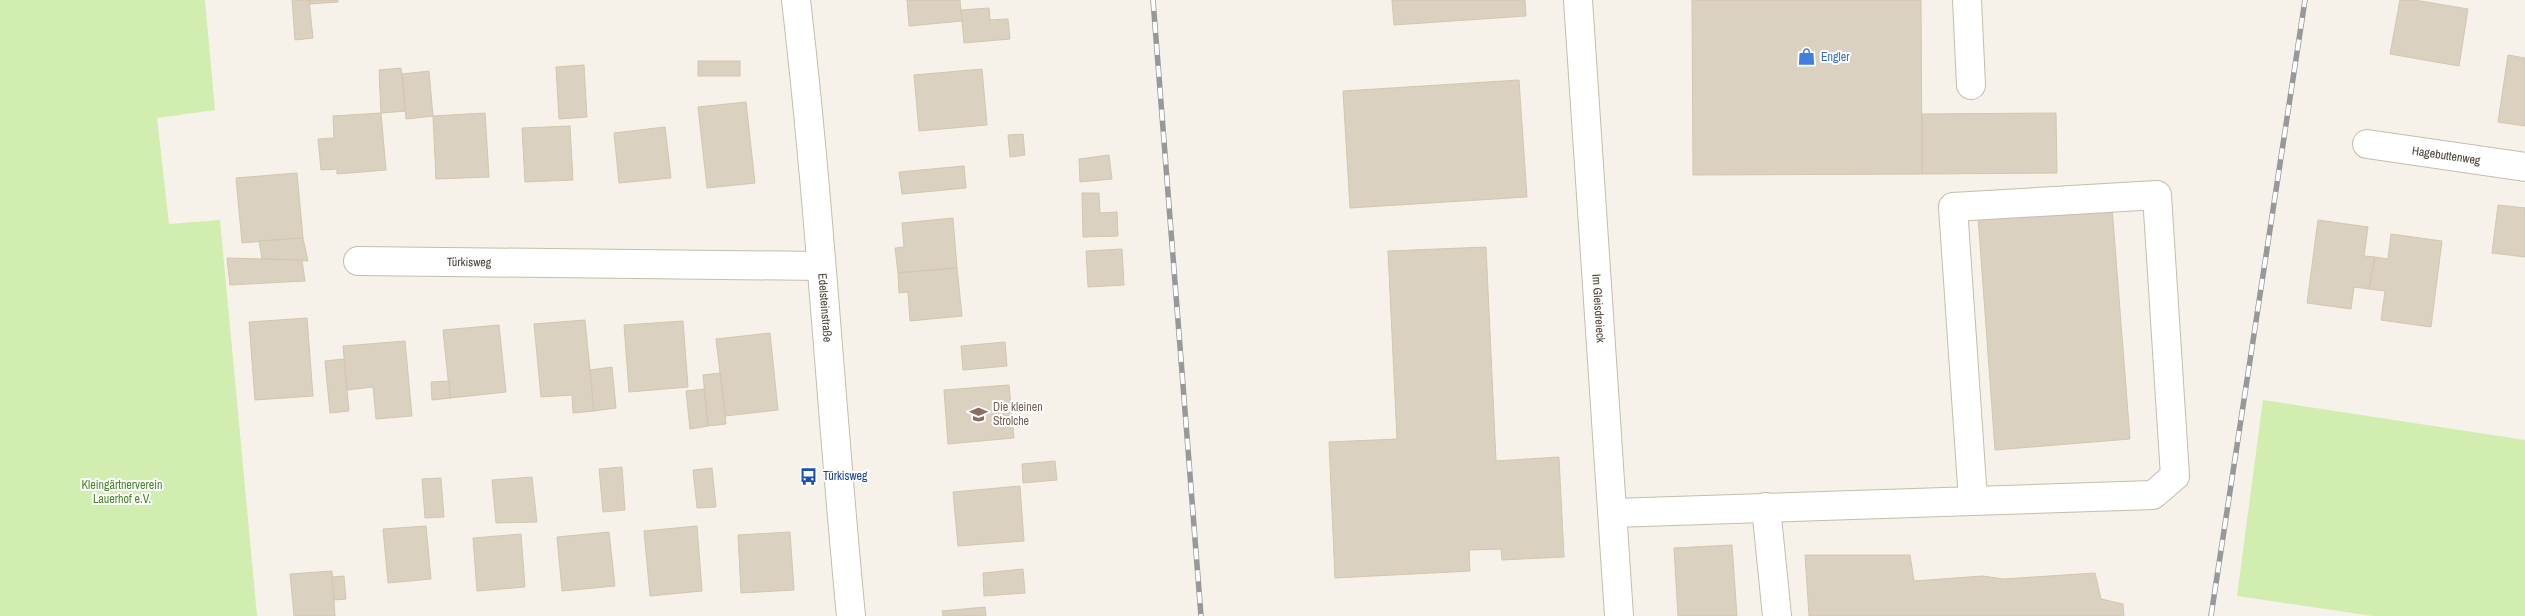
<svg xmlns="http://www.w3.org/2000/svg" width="2525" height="616" font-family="'Archivo Narrow',sans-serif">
	<rect width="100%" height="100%" fill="#f6f2e9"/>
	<g fill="#d1edaf">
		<path d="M 0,0 L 205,0 L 215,110 L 157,118 L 169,224 L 220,220 L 257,616 L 0,616 Z"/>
		<path d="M 2263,400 L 2525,440 L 2525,616 L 2373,616 L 2237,596 Z"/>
	</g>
	<g fill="#dbd1c0" stroke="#d4c6b0">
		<path d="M 292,0 L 309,0 L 313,38 L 295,40 Z"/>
		<path d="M 309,0 L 338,0 L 338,2 L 310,4 Z"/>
		<path d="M 907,0 L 960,0 L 962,21 L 909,26 Z"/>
		<path d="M 1392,0 L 1525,0 L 1526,16 L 1394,25 Z"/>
		<path d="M 1692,0 L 1921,0 L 1922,174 L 1693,175 Z"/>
		<path d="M 2400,0 L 2415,0 L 2468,9 L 2459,66 L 2390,54 Z"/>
		<path d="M 989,8 L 990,20 L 1008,19 L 1010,39 L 964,43 L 961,10 Z"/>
		<path d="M 2508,55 L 2525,58 L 2525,126 L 2498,122 Z"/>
		<rect x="698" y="61" width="42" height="15"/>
		<path d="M 584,65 L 587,117 L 559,119 L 556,67 Z"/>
		<path d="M 401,68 L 406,111 L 381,113 L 379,70 Z"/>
		<path d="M 982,69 L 987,125 L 919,131 L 914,75 Z"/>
		<path d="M 429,71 L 433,116 L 406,119 L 402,74 Z"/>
		<path d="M 1519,80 L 1527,197 L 1350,208 L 1343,91 Z"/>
		<path d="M 746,102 L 755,183 L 707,188 L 698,107 Z"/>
		<path d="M 381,113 L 386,170 L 337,174 L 337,169 L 321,170 L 318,139 L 334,138 L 333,116 Z"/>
		<path d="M 485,113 L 489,177 L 436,179 L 433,116 Z"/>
		<path d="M 2056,113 L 2057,173 L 1922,174 L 1922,114 Z"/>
		<path d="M 570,126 L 573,180 L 525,182 L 522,128 Z"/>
		<path d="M 665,127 L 671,178 L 619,183 L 614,133 Z"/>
		<path d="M 1023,134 L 1025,155 L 1010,157 L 1008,135 Z"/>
		<path d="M 1109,155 L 1112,179 L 1080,182 L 1079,159 Z"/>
		<path d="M 964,166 L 966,188 L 902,194 L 899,172 Z"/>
		<path d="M 297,173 L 303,238 L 242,243 L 236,178 Z"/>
		<path d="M 1082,193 L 1099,193 L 1100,213 L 1117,212 L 1118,236 L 1083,237 Z"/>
		<path d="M 2498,205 L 2525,208 L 2525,257 L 2492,253 Z"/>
		<path d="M 2112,207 L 2130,439 L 1995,450 L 1978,217 Z"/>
		<path d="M 953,218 L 957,268 L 898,273 L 895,248 L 904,247 L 902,223 Z"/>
		<path d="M 2318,220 L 2368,227 L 2364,256 L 2375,257 L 2369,289 L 2354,287 L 2351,309 L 2307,303 Z"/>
		<path d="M 2391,234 L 2442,241 L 2431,327 L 2381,320 L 2385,291 L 2369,289 L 2375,257 L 2388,259 Z"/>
		<path d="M 303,238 L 308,261 L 262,259 L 259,241 Z"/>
		<path d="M 1486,247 L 1496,461 L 1559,457 L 1564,557 L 1502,560 L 1501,549 L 1469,550 L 1470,571 L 1335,578 L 1329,442 L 1397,439 L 1388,251 Z"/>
		<path d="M 1122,249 L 1124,285 L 1088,287 L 1086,251 Z"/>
		<path d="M 227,258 L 302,260 L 305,281 L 230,285 Z"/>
		<path d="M 957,268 L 962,316 L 910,321 L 908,292 L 899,293 L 898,273 Z"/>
		<path d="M 307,318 L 313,396 L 255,400 L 249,322 Z"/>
		<path d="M 585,320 L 594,411 L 573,413 L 572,395 L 541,397 L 534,324 Z"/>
		<path d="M 683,321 L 688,387 L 629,392 L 624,325 Z"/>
		<path d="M 499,325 L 506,392 L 450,398 L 443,330 Z"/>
		<path d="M 770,333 L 778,410 L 725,416 L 716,339 Z"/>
		<path d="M 405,341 L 412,416 L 376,419 L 373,387 L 347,390 L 343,346 Z"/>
		<path d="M 1005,342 L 1007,366 L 963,370 L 961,346 Z"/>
		<path d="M 344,359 L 349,411 L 330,413 L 325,361 Z"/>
		<path d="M 612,367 L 616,408 L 594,411 L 590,370 Z"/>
		<path d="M 720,373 L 726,424 L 708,426 L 703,375 Z"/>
		<path d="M 449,381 L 450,398 L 432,400 L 431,382 Z"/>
		<path d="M 1009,385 L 1014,438 L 948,444 L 944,390 Z"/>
		<path d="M 704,389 L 708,426 L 690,429 L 686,391 Z"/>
		<path d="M 1055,461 L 1057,480 L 1023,483 L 1022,464 Z"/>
		<path d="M 622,467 L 625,510 L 603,512 L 599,469 Z"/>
		<path d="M 712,468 L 716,507 L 697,508 L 693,470 Z"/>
		<path d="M 532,477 L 537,522 L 496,523 L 492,480 Z"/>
		<path d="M 441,478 L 444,517 L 425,518 L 422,479 Z"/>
		<path d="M 1020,486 L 1024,541 L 958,546 L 953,492 Z"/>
		<path d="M 426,526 L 431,579 L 388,583 L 383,529 Z"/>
		<path d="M 697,526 L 702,591 L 650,596 L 644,531 Z"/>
		<path d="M 609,532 L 615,586 L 562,591 L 557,537 Z"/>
		<path d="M 790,532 L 794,590 L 741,593 L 738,535 Z"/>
		<path d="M 521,534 L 525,587 L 477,591 L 473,538 Z"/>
		<path d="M 1732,545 L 1737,616 L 1678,616 L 1674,548 Z"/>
		<path d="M 1805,555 L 1910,555 L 1914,581 L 1983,576 L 2003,579 L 2095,573 L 2101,599 L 2123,604 L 2124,616 L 1809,616 Z"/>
		<path d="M 1023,569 L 1025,593 L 984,596 L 983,573 Z"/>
		<path d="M 332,571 L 335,616 L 294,616 L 290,574 Z"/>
		<path d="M 344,576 L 346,599 L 334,600 L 332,577 Z"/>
		<path d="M 985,607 L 986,616 L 943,616 L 942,611 Z"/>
	</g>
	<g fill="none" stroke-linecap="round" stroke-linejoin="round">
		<defs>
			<g id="minor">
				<path id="s1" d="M 796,0 C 820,205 831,411 851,616"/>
				<path id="s2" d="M 1578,0 L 1619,616"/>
				<path d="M 1967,0 L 1971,85"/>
				<path id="s3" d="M 2367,144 L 2525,167"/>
				<path id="s4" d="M 358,261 L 821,266"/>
				<path d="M 1766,507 L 1777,616"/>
				<path d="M 1613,513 L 2153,495 L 2175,476 L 2157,195 L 1953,207 L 1973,500"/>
			</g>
		</defs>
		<use href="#minor" stroke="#c5bdad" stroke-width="30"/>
		<use href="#minor" stroke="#fff" stroke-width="28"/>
		<defs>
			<g id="rail">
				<path d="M 1153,0 L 1201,616"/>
				<path d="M 2211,616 L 2305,0"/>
			</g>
		</defs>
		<use href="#rail" stroke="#989898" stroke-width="5.5"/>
		<use href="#rail" stroke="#fff" stroke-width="4" stroke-dasharray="11" stroke-linecap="butt"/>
	</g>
	<defs>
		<symbol id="shop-bare" viewBox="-9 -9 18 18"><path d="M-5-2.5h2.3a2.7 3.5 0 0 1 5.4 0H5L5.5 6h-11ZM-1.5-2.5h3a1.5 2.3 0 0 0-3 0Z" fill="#3f7fe0" stroke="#fff" stroke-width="2.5" paint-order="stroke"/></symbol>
		<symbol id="school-bare" viewBox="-9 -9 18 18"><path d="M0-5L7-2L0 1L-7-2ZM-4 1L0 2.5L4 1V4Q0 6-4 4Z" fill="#8d6e63" stroke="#fff" stroke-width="2.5" paint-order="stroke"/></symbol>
		<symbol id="bus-bare" viewBox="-9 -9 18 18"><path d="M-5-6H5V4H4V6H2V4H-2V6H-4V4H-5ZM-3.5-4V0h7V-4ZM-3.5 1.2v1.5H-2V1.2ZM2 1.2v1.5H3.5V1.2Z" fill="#1a4fb4" stroke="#fff" stroke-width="2.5" paint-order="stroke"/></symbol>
	</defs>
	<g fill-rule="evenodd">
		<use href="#shop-bare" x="1794" y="44" width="25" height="25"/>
		<use href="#school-bare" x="966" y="402" width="25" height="25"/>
		<use href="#bus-bare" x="796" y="464" width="25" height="25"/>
	</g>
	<g text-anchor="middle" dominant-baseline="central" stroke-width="4" stroke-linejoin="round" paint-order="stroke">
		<g font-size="12" fill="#366cbe" stroke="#fff" text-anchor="start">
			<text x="1821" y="57">Engler</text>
		</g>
		<g font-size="12" fill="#4a4336" stroke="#fff">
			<text stroke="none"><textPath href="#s3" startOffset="80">Hagebuttenweg</textPath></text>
			<text stroke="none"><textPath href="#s4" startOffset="111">Türkisweg</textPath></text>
			<text stroke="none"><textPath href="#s1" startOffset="309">Edelsteinstraße</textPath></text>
			<text stroke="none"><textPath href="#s2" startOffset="309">Im Gleisdreieck</textPath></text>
		</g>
		<g font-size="12" fill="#785e54" stroke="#fff" text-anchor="start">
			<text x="993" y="407">Die kleinen<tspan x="993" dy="14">Strolche</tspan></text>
		</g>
		<g font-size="12" fill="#164399" stroke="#fff" text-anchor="start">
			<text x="823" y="476">Türkisweg</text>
		</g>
		<g font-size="12" fill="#478224" stroke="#fff">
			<text x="122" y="485">Kleingärtnerverein<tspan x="122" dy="14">Lauerhof e.V.</tspan></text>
		</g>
	</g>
</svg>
